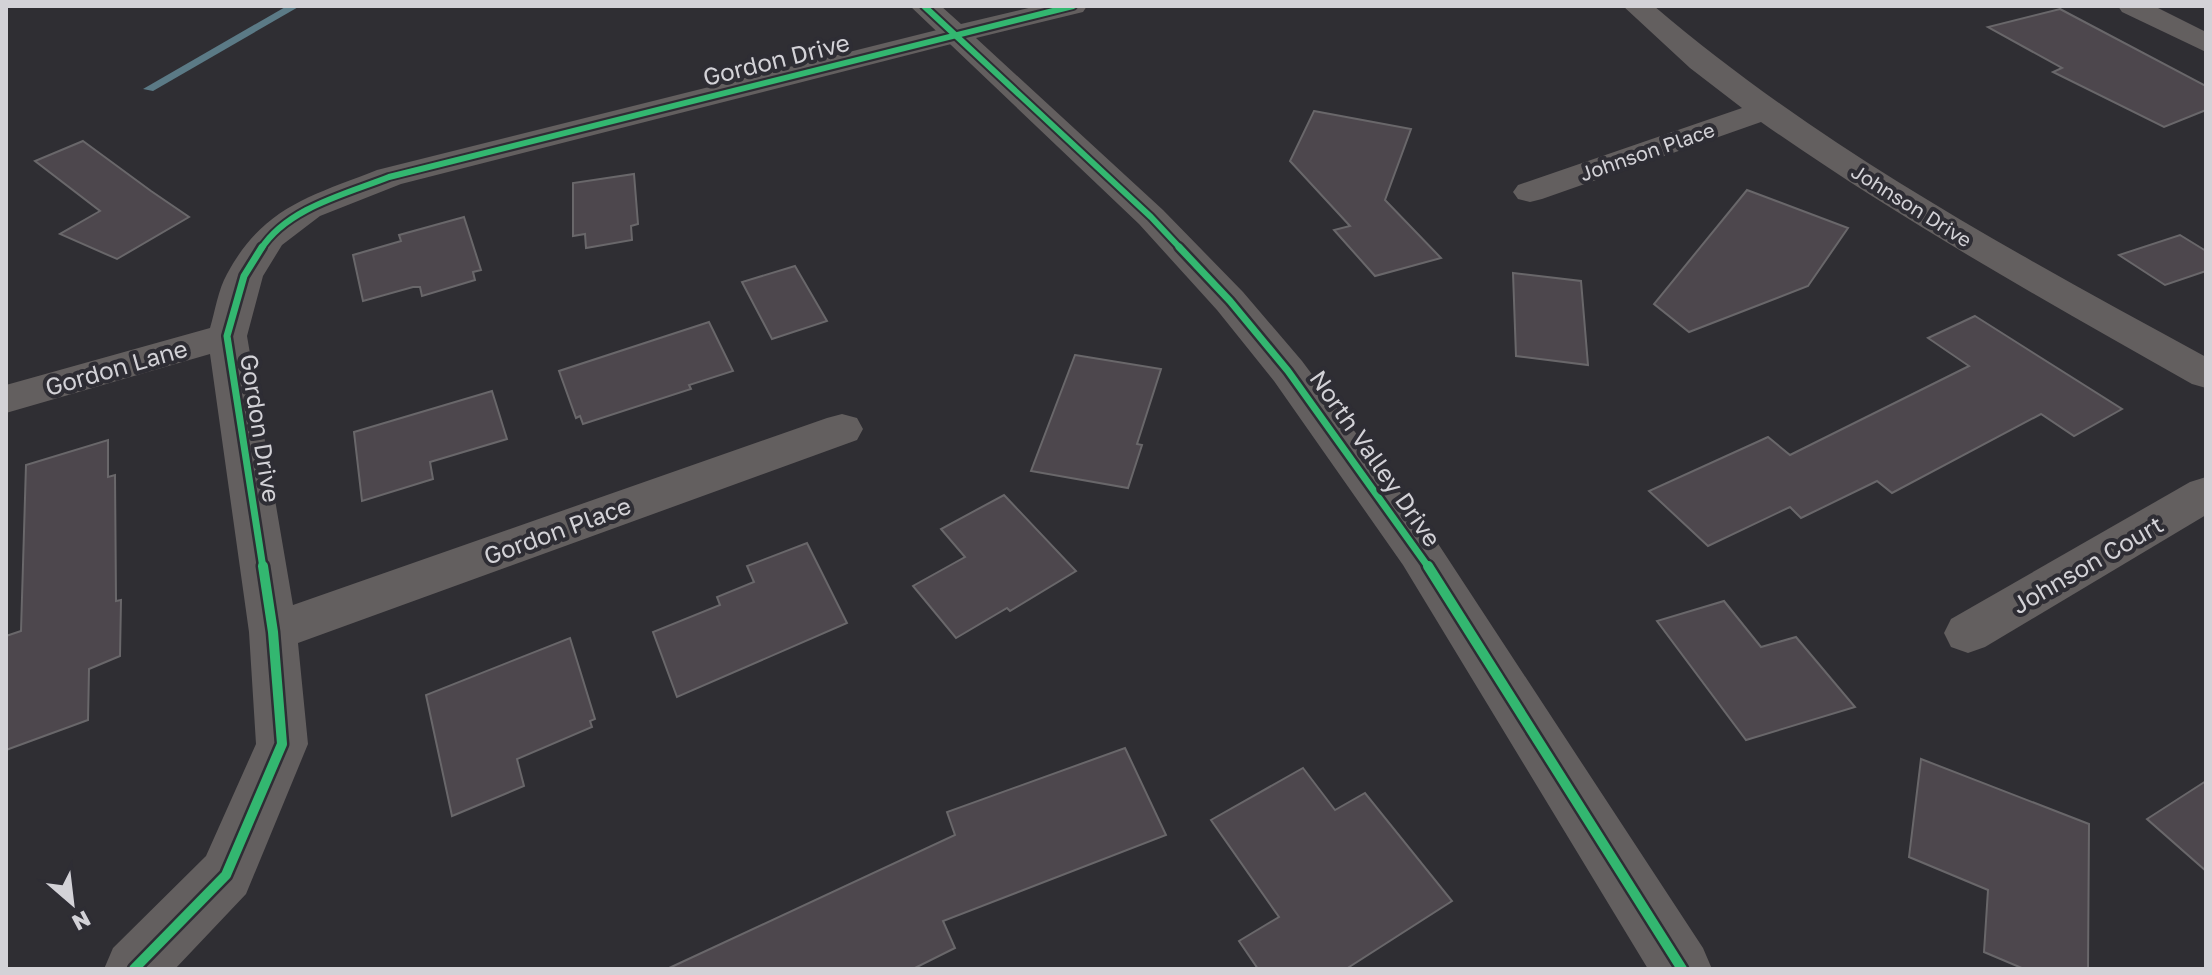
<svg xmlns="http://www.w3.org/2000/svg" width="2212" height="975" font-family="'Golos Text',sans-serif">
	<rect width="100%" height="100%" fill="#2f2e33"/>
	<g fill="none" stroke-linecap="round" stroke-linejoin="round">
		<path fill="#5b7a86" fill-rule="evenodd" d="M 287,6 L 300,6 L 153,91 L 143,89 Z"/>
	</g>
	<g fill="#4d474d" stroke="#69676a" stroke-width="2">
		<path d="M 2060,9 L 2206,86 L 2206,110 L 2164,127 L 2053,72 L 2062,68 L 1988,27 Z"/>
		<path d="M 1314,111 L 1411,129 L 1385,200 L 1441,258 L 1375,276 L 1334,230 L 1350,226 L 1290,161 Z"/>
		<path d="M 83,141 L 151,191 L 189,217 L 117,259 L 60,234 L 100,211 L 35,161 Z"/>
		<path d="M 634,174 L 638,224 L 631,226 L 632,240 L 586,248 L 585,234 L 573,236 L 573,183 Z"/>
		<path d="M 1747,190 L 1848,228 L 1808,286 L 1689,332 L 1654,304 Z"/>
		<path d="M 464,217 L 481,270 L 473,272 L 475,280 L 422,296 L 420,287 L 413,287 L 363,301 L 353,255 L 401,241 L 399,235 Z"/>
		<path d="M 2180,235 L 2206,251 L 2206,271 L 2165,285 L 2119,255 Z"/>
		<path d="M 795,266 L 827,321 L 772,339 L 742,282 Z"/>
		<path d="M 1513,273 L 1581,281 L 1588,365 L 1516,356 Z"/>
		<path d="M 1975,316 L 2122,409 L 2074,436 L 2041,414 L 1892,493 L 1877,481 L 1801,518 L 1790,507 L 1708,546 L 1649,491 L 1768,437 L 1790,455 L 1969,366 L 1928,338 Z"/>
		<path d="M 709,322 L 733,371 L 689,385 L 691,389 L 583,424 L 580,416 L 576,418 L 559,371 Z"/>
		<path d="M 1075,355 L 1161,369 L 1137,444 L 1142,445 L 1128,488 L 1031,471 Z"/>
		<path d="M 492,391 L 507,439 L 430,462 L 433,479 L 362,501 L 354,432 Z"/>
		<path d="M 108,440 L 108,477 L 115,475 L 116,601 L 121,600 L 120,656 L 89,669 L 88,720 L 6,750 L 6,636 L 21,631 L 26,465 Z"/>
		<path d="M 1004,495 L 1076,571 L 1010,611 L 1007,608 L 956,638 L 913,586 L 965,557 L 941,529 Z"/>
		<path d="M 807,543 L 847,623 L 677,697 L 653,632 L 720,605 L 717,597 L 754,582 L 747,566 Z"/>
		<path d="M 1724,601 L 1761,647 L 1796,637 L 1855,707 L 1746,740 L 1657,621 Z"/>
		<path d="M 570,638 L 595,719 L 590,721 L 592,727 L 517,759 L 524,786 L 452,816 L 426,695 Z"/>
		<path d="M 1125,748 L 1166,835 L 943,921 L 955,948 L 913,969 L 667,969 L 955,835 L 947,812 Z"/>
		<path d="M 1921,759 L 2089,824 L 2088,969 L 2024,969 L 1984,952 L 1988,890 L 1909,857 Z"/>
		<path d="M 1303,768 L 1335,810 L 1365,793 L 1452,901 L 1346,969 L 1258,969 L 1239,941 L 1279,917 L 1211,820 Z"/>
		<path d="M 2206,781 L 2206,871 L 2147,819 Z"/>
	</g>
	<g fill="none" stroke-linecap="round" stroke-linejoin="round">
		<g fill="#635f5f" fill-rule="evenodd">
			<path d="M 1623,6 L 1654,6 C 1823,150 2012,251 2206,357 L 2206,388 L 2192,384 C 2045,301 1899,219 1761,122 L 1542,199 L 1530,202 L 1518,199 L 1513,192 L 1518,185 L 1742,108 L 1690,68 Z"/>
			<path d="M 2118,6 L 2154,6 L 2206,32 L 2206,52 L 2122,12 Z"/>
			<path d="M 957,25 L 967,28 L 972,34 L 967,40 L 401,184 L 320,216 L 282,245 L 263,276 L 247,336 L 293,605 L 827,418 L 842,414 L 857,418 L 863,429 L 857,440 L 298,643 L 308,744 L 246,894 L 175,969 L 104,969 L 113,948 L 206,856 L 256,744 L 249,632 L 210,354 L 6,413 L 6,385 L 210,328 C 215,311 218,290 227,274 C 263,207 311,196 377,170 Z"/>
			<path d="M 2206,477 L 2206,515 L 1985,647 L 1968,653 L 1951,647 L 1944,633 L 1951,619 L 2190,482 Z"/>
		</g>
		<path fill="#635f5f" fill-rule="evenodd" d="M 910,6 L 941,6 L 961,24 L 1037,6 L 1087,6 L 1083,12 L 976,38 L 1163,210 L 1243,292 L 1302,361 L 1435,539 L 1703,948 L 1712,969 L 1648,969 L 1403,565 L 1274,381 L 1217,310 L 1139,224 Z"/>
		<defs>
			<g id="cycleway-far2">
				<path d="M 924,6 L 1151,217 L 1181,249"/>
				<path d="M 261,249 C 287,208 346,194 389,177 L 1073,6"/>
			</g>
			<g id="cycleway-far1">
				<path d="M 262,247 L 244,276 L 227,336 L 263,568"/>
				<path d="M 1179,247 L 1230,301 L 1288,371 L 1429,568"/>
			</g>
			<g id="cycleway">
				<path d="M 1428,566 L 1682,969"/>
				<path d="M 134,969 L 226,875 L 282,744 L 273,632 L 263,566"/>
			</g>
		</defs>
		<use href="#cycleway-far2" stroke="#2e2d34" stroke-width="10"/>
		<use href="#cycleway-far1" stroke="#2e2d34" stroke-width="12"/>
		<use href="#cycleway" stroke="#2e2d34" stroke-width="15"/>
		<use href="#cycleway-far2" stroke="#33b770" stroke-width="6"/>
		<use href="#cycleway-far1" stroke="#33b770" stroke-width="7"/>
		<use href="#cycleway" stroke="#33b770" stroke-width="10"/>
	</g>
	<g text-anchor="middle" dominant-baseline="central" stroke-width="8" stroke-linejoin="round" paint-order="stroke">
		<g font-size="20" fill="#d3d2d7" stroke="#2e2d34">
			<text transform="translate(1647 151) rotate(-19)">Johnson Place</text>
			<text transform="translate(1912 205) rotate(32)">Johnson Drive</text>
		</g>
		<g font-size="24" fill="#d3d2d7" stroke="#2e2d34">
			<text transform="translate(776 59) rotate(-14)">Gordon Drive</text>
			<text transform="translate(116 367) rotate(-16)">Gordon Lane</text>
			<text transform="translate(261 428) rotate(81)">Gordon Drive</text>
			<text transform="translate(1376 458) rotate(55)">North Valley Drive</text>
			<text transform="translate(557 530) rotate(-20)">Gordon Place</text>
			<text transform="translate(2087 564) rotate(-30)">Johnson Court</text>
		</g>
	</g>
	<rect width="2212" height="975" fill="none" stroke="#d3d2d7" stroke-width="16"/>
	<g transform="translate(72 903) rotate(152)" stroke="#2e2d34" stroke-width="6" paint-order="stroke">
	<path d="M0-6L14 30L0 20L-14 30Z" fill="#d3d2d7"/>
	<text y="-12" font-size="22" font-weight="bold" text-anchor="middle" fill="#d3d2d7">N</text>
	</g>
</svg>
